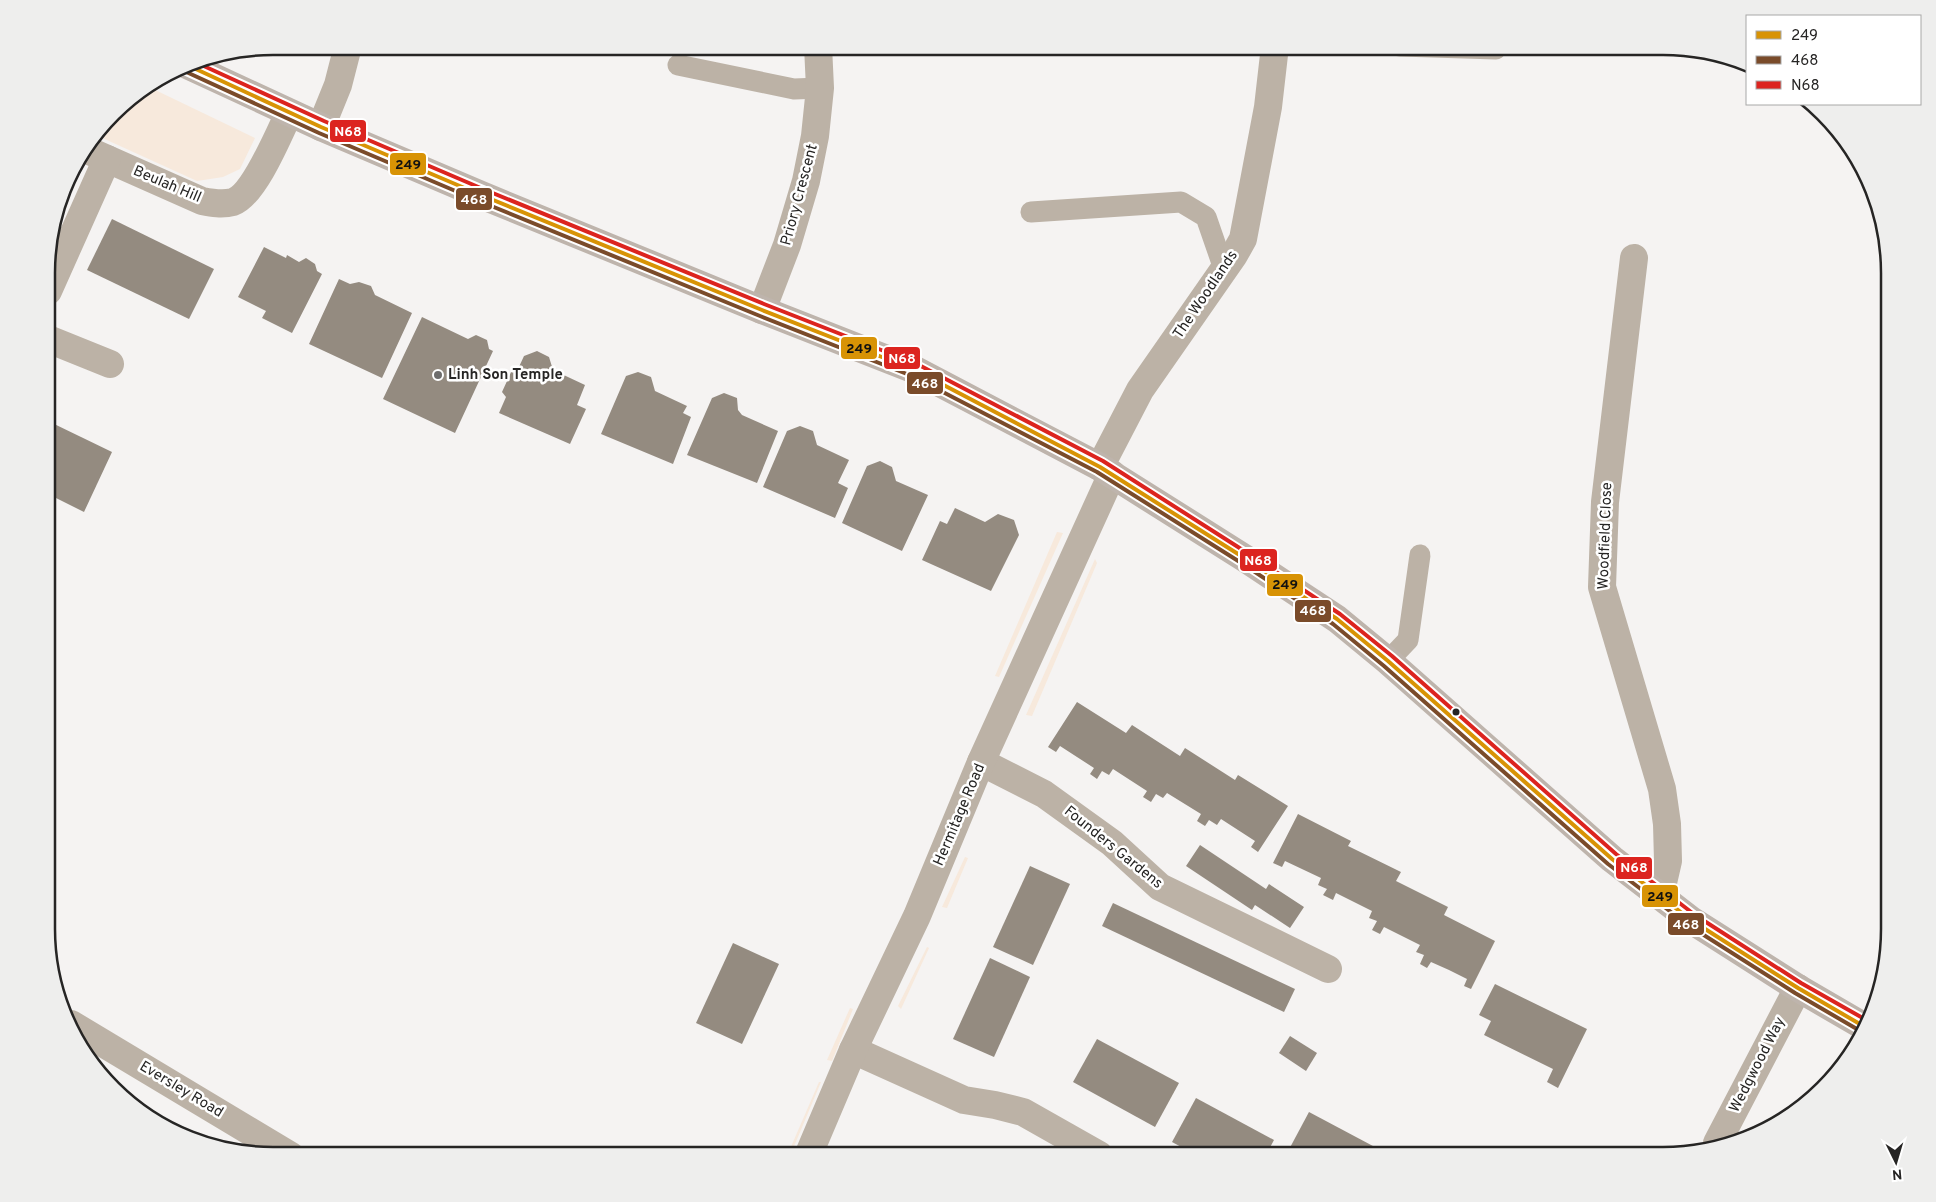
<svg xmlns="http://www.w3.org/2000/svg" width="1936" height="1202" font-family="Overpass,sans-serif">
	<rect width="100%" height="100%" fill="#f5f3f2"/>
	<g fill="#f7e9dc">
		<path d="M 149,87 L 255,138 L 240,169 L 223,177 L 197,181 L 98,136 L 123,103 Z"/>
		<path d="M 1057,532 L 1063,533 L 999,677 L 995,676 Z"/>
		<path d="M 1095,559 L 1097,563 L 1032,716 L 1026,715 Z"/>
		<path d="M 965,857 L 968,858 L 947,908 L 942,907 Z"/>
		<path d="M 927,947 L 929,948 L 901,1009 L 898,1006 Z"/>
		<path d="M 850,1008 L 853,1009 L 832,1061 L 827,1060 Z"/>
		<path d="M 819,1082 L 821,1082 L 790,1156 L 787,1156 Z"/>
	</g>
	<g fill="#948b80">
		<path d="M 112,219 L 214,269 L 189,319 L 87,270 Z"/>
		<path d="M 264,247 L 286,258 L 287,255 L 299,262 L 306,258 L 315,264 L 317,271 L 322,274 L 292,333 L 262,318 L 266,311 L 238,297 Z"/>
		<path d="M 339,279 L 350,284 L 359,282 L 371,286 L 375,295 L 412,313 L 382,378 L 309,344 Z"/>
		<path d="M 422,317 L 468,339 L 476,335 L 487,340 L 489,349 L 493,351 L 455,433 L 383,399 Z"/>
		<path d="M 537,351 L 549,357 L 553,370 L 585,385 L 577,405 L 586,409 L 570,444 L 499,413 L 506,397 L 502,392 L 512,370 L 518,369 L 524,356 Z"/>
		<path d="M 638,372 L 651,377 L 655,391 L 687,406 L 683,413 L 691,417 L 673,464 L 601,434 L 626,376 Z"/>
		<path d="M 724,393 L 737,398 L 738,410 L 742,415 L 778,431 L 757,483 L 687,455 L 712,398 Z"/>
		<path d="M 48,421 L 112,452 L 84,512 L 48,494 Z"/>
		<path d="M 800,426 L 813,431 L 817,445 L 849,460 L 838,483 L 848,488 L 835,518 L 763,487 L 787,431 Z"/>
		<path d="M 880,461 L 892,467 L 896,481 L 928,495 L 902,551 L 842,523 L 867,466 Z"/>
		<path d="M 955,508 L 985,522 L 998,514 L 1014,520 L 1019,535 L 991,591 L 922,560 L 940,521 L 947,524 Z"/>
		<path d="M 1077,702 L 1126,733 L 1132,725 L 1180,756 L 1185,748 L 1235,780 L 1238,775 L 1288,806 L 1258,852 L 1251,847 L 1255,841 L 1221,819 L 1217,825 L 1209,820 L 1205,826 L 1197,821 L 1201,814 L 1167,793 L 1163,798 L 1156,794 L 1151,802 L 1143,797 L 1147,791 L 1113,769 L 1109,775 L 1102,771 L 1097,779 L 1090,774 L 1094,768 L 1060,746 L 1056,752 L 1048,747 Z"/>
		<path d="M 1298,814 L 1351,841 L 1348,846 L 1401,872 L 1396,881 L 1448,907 L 1444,915 L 1495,941 L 1471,989 L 1464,986 L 1467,979 L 1449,970 L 1431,962 L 1427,968 L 1420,964 L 1424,955 L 1416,952 L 1420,945 L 1384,927 L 1380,934 L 1372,930 L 1377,921 L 1369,918 L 1372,911 L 1336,893 L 1333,900 L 1323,895 L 1327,889 L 1318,885 L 1321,878 L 1285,861 L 1282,867 L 1273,863 Z"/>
		<path d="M 1200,845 L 1266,889 L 1269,884 L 1304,907 L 1290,928 L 1255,905 L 1252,910 L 1186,866 Z"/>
		<path d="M 1030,866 L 1070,884 L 1033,965 L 993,947 Z"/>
		<path d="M 1113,903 L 1295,989 L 1284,1012 L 1102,926 Z"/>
		<path d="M 733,943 L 779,964 L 742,1044 L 696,1023 Z"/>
		<path d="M 990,958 L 1030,977 L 994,1057 L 953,1039 Z"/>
		<path d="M 1495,984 L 1587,1029 L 1558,1088 L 1547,1082 L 1553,1069 L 1484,1035 L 1491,1021 L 1479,1015 Z"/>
		<path d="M 1290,1036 L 1317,1053 L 1306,1071 L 1279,1053 Z"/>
		<path d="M 1097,1039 L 1179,1083 L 1155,1127 L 1073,1082 Z"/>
		<path d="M 1196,1098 L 1274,1140 L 1266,1155 L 1196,1155 L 1172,1142 Z"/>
		<path d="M 1309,1112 L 1388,1154 L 1387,1155 L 1286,1155 Z"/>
	</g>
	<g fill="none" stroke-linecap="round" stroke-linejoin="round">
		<g stroke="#bcb2a6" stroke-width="21">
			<path d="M 1400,46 L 1496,49 L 1497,46"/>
			<path d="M 678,65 L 794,89 L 820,88"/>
			<path d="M 1031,212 L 1181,202 L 1206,217 L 1224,269"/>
			<path d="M 1388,661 L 1408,640 L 1420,555"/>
		</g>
		<g stroke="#bcb2a6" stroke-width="28">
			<path d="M 321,127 L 338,85 L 348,46"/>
			<path d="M 87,150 L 202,201 C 212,203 222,205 233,202 C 254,195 279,134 289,113"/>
			<path d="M 1634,258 L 1605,502 L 1602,587 L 1662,789 L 1667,824 L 1668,861 L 1660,896"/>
			<path d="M 48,291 L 107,159"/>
			<path d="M 762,310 L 787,245 L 806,181 L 815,136 L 820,88 L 818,46"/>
			<path d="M 48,339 L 110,364"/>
			<path d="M 1100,467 L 1140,390 L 1234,255 L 1243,239 L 1268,107 L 1275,46"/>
			<path d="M 981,762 L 1044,794 L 1112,843 L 1160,887 L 1328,969"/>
			<path d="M 71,1024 L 291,1156"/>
			<path d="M 853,1050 L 964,1100 L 995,1105 L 1023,1112 L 1099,1155"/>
			<path d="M 1717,1143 L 1798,988"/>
		</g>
		<path stroke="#bcb2a6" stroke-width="28" d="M 808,1156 L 853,1050 L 917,916 L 981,762 L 1112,474"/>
		<path stroke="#beb4ac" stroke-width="28" d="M 185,64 L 321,127 L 481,195 L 762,310 L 915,370 L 1100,467 L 1246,559 L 1337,619 L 1388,661 L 1612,859 L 1660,896 L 1691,920 L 1798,988 L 1865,1027"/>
		<defs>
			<path id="bus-1" d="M 185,64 L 321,127 L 481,195 L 762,310 L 915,370 L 1100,467 L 1246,559 L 1337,619 L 1388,661 L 1612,859 L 1691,920 L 1798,988 L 1865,1027"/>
			<path id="bus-2" d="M 182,70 L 319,133 L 479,201 L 760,316 L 912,376 L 1097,472 L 1243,564 L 1333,624 L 1384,666 L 1608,864 L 1688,925 L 1795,993 L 1862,1032"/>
			<path id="bus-3" d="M 195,62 L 324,121 L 483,189 L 764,304 L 917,364 L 1103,461 L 1249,554 L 1340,614 L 1392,656 L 1616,854 L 1695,915 L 1801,983 L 1868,1021"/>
		</defs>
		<use href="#bus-1" stroke="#fff" stroke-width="8"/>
		<use href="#bus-2" stroke="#fff" stroke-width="8"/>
		<use href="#bus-3" stroke="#fff" stroke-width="8"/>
		<use href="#bus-1" stroke="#d89305" stroke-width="4"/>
		<use href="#bus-2" stroke="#7a4b2a" stroke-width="4"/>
		<use href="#bus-3" stroke="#dc241f" stroke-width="4"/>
	</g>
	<circle fill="#6e6d6c" stroke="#fff" stroke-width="2" cx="438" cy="375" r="5"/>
	<circle fill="#262524" stroke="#fff" stroke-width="2" cx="1456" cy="712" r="4.5"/>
	<g text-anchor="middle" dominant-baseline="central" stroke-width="5" stroke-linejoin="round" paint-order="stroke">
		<g font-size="15" fill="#262524" stroke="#fff">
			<text transform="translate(167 185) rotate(23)">Beulah Hill</text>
			<text transform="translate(800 195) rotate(-75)">Priory Crescent</text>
			<text transform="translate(1206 295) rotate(-56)">The Woodlands</text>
			<text transform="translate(1606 536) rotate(-88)">Woodfield Close</text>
			<text transform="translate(960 815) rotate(-67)">Hermitage Road</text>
			<text transform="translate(1113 848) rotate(39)">Founders Gardens</text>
			<text transform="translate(1758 1065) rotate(-63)">Wedgwood Way</text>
			<text transform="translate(181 1090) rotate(31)">Eversley Road</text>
		</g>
		<g font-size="15" font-weight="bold" fill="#262524" stroke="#fff" text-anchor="start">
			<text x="448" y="375">Linh Son Temple</text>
		</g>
	</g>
	<path d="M0 0H1936V1202H0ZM273 55H1663A218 218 0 0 1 1881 273V929A218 218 0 0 1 1663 1147H273A218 218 0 0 1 55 929V273A218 218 0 0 1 273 55Z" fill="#eeeeed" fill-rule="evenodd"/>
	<path fill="none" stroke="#262524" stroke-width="2.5" d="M273 55H1663A218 218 0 0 1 1881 273V929A218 218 0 0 1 1663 1147H273A218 218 0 0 1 55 929V273A218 218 0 0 1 273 55Z"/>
	<g stroke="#fff" stroke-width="2">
		<rect x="329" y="119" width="38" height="24" rx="5" fill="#dc241f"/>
		<rect x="389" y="152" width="38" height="24" rx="5" fill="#d89305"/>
		<rect x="455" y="187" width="38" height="24" rx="5" fill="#7a4b2a"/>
		<rect x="840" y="336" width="38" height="24" rx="5" fill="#d89305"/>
		<rect x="883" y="346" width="38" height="24" rx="5" fill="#dc241f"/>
		<rect x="906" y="371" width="38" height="24" rx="5" fill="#7a4b2a"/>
		<rect x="1239" y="548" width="39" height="24" rx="5" fill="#dc241f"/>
		<rect x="1266" y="573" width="38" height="24" rx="5" fill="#d89305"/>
		<rect x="1294" y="599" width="38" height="24" rx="5" fill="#7a4b2a"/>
		<rect x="1615" y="856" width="38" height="24" rx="5" fill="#dc241f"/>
		<rect x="1641" y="884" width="38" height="24" rx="5" fill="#d89305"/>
		<rect x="1667" y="912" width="38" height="24" rx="5" fill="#7a4b2a"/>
	</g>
	<g font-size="14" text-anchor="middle" font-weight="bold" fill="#fff">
		<text x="348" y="136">N68</text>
		<text x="474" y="204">468</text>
		<text x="902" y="363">N68</text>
		<text x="925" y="388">468</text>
		<text x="1258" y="565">N68</text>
		<text x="1313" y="615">468</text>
		<text x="1634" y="872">N68</text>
		<text x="1686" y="929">468</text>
	</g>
	<g font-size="14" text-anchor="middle" font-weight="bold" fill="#111">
		<text x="408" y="169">249</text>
		<text x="859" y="353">249</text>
		<text x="1285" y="589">249</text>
		<text x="1660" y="901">249</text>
	</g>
	<rect x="1746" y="15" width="175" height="90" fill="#ffffff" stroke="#a8a8a7"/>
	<rect x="1756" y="31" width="25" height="8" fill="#d89305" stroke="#a8a8a7"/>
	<text x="1791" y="40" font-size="15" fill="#262524">249</text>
	<rect x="1756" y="56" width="25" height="8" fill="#7a4b2a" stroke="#a8a8a7"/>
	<text x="1791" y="65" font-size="15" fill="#262524">468</text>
	<rect x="1756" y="81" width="25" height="8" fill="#dc241f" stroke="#a8a8a7"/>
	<text x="1791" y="90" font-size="15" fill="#262524">N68</text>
	<g transform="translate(1896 1162) rotate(175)" stroke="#ffffff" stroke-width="4" paint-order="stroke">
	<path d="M0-4L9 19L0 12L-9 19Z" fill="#262524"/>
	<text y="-8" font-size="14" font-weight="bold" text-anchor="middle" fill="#262524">N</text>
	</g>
</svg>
